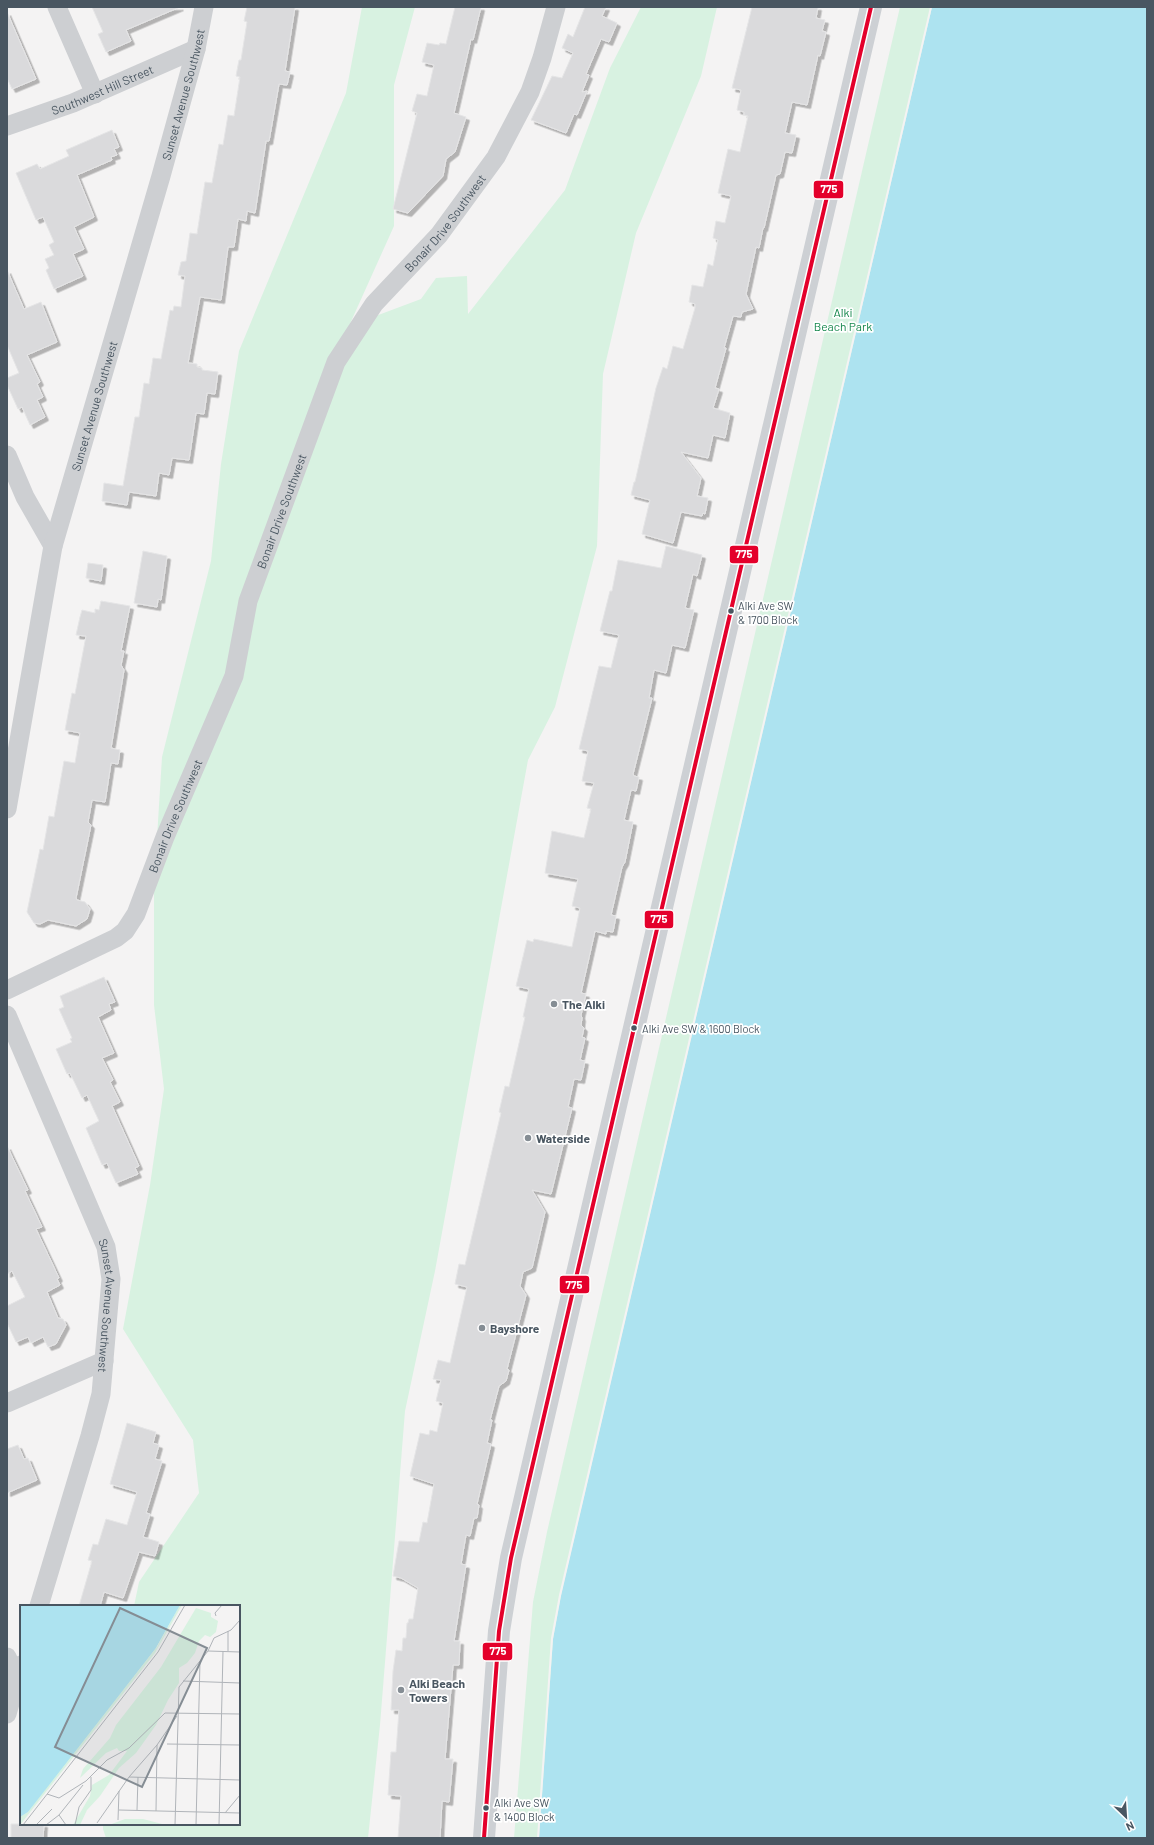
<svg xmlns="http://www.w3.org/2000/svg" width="1154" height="1845" font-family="Barlow,sans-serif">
	<defs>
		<filter id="shadow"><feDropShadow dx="3.5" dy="3.5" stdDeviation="0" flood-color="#0004"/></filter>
	</defs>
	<rect width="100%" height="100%" fill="#f4f3f3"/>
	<g fill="#d8f2e1">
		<path d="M 362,7 L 415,7 L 394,85 L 394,226 L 349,326 L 421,299 L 436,278 L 467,276 L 468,314 L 565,190 L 610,68 L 641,7 L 717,7 L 701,76 L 636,233 L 603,374 L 597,546 L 555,707 L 528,760 L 435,1271 L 405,1411 L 380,1725 L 368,1838 L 106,1838 L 103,1829 L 103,1824 L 239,1824 L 239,1606 L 134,1606 L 139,1582 L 199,1493 L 193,1440 L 123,1329 L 150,1185 L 164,1089 L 154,1005 L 154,886 L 162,757 L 211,561 L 221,464 L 239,351 L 346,93 Z"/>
		<path d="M 900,7 L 932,7 L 570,1561 L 539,1838 L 514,1838 L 533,1602 L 547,1532 Z"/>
	</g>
	<path fill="#ade3f0" d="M 932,7 L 1147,7 L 1147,1838 L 539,1838 L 553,1639 L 561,1595 Z"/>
	<path fill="#f4f3f3" d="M 930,7 L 932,7 L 561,1596 L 553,1639 L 539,1838 L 537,1838 L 551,1638 L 559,1595 Z"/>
	<g fill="#dadadc" stroke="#e5e5e6" filter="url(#shadow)">
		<path d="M 92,7 L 180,7 L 126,30 L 131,41 L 106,52 L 98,34 L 103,32 Z"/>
		<path d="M 247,7 L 295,7 L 285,71 L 290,72 L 287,85 L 279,84 L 269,141 L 266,141 L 255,213 L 247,211 L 246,221 L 238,219 L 234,247 L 228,247 L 221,300 L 200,297 L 188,363 L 197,364 L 197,367 L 202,368 L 202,370 L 218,372 L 215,394 L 207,393 L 204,414 L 196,413 L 189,460 L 172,458 L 169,475 L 159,473 L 156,496 L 129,492 L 127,505 L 102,501 L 104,483 L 123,486 L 135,417 L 139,417 L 144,383 L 149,384 L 153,358 L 161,359 L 170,310 L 173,311 L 174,306 L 181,307 L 185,276 L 178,275 L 181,262 L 186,261 L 190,233 L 197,234 L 205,182 L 212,183 L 219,144 L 223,145 L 228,115 L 234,116 L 240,77 L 236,76 L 239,60 L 241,60 L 247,22 L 244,21 Z"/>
		<path d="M 455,7 L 481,7 L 473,40 L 471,39 L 454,113 L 466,117 L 455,152 L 446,159 L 443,176 L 408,213 L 393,209 L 417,113 L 412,111 L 417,94 L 427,96 L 434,65 L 422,62 L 427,43 L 439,45 L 440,43 L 446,44 Z"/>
		<path d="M 585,7 L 606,7 L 602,16 L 617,23 L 609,42 L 601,39 L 586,74 L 589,75 L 582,92 L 587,91 L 577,115 L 574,114 L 566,133 L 531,120 L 552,76 L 562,78 L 573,53 L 562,48 L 568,34 L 573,37 Z"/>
		<path d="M 752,7 L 818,7 L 816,18 L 825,20 L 822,31 L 826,32 L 820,56 L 818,55 L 807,105 L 792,102 L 785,133 L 796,135 L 792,153 L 785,152 L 780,174 L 776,175 L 764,228 L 763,228 L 759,248 L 756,247 L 746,294 L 753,309 L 742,312 L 741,317 L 733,316 L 724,348 L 726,348 L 715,388 L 719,389 L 713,408 L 730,413 L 725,438 L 713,435 L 708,458 L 681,452 L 701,478 L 697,496 L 708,498 L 705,514 L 703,513 L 702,516 L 681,512 L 673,543 L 642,534 L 650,500 L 631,495 L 634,482 L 635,482 L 656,388 L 663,367 L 667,369 L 673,346 L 683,349 L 695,308 L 695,304 L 689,302 L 692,285 L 703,287 L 708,264 L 713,266 L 718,240 L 713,238 L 716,221 L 725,223 L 731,196 L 718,193 L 728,149 L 740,152 L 748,116 L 744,115 L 744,112 L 737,110 L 741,90 L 732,88 Z"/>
		<path d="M 7,12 L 36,79 L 12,89 L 7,78 Z"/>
		<path d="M 112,130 L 119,147 L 114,149 L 117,155 L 111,157 L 112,160 L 77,175 L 94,217 L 74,227 L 84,249 L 73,254 L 83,276 L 54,289 L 46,270 L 49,268 L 45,259 L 54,255 L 49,245 L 54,242 L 43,217 L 36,220 L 16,173 L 37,164 L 40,169 L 69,156 L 66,150 Z"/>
		<path d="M 7,270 L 24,309 L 41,302 L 57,342 L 27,355 L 40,382 L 37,384 L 43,397 L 37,400 L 45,417 L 30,425 L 22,407 L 18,409 L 7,385 L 7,378 L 19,373 L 7,345 Z"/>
		<path d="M 666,546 L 702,555 L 697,576 L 693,574 L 685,608 L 694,610 L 685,648 L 672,645 L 666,673 L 654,670 L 649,698 L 652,698 L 633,774 L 634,776 L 639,777 L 636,791 L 631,790 L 624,820 L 633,822 L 625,862 L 622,867 L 611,915 L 616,916 L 613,932 L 606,931 L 606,934 L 595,931 L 581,993 L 586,994 L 581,1015 L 582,1018 L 581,1025 L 584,1028 L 582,1037 L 585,1038 L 580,1060 L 585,1061 L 581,1080 L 574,1079 L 568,1107 L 572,1108 L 551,1194 L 532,1190 L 545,1212 L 532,1268 L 523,1272 L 520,1286 L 526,1295 L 507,1369 L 509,1370 L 506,1381 L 499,1386 L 490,1420 L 492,1420 L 487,1443 L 491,1444 L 477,1504 L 479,1505 L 477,1518 L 474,1518 L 470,1536 L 466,1535 L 461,1564 L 466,1565 L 454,1641 L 460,1641 L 459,1665 L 453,1665 L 445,1759 L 453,1759 L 449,1802 L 442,1801 L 440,1838 L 398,1838 L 401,1796 L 388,1795 L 391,1752 L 396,1752 L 399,1710 L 391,1710 L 393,1671 L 396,1650 L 402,1651 L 403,1638 L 406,1638 L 407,1623 L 408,1623 L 409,1619 L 413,1619 L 418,1588 L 401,1578 L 393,1576 L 399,1541 L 419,1542 L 423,1522 L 427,1523 L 434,1484 L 410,1476 L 420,1433 L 429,1435 L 430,1430 L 437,1432 L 443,1403 L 436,1401 L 441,1380 L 433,1379 L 438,1360 L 450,1363 L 467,1287 L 455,1284 L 459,1264 L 465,1265 L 501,1113 L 499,1112 L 505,1086 L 509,1087 L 525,1017 L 523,1017 L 529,989 L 516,986 L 527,940 L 533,942 L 534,939 L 572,947 L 580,908 L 572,906 L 578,879 L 545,873 L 552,831 L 584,838 L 591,809 L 587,808 L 594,783 L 582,781 L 588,751 L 579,749 L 599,666 L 611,668 L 619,635 L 600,631 L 610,591 L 612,591 L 618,560 L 661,568 Z"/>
		<path d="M 143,551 L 167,556 L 161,600 L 158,599 L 157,607 L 134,603 Z"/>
		<path d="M 88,563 L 103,565 L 101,581 L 86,578 Z"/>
		<path d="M 101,601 L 130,606 L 121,651 L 124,651 L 121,665 L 124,670 L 111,748 L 120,750 L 118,764 L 111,763 L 105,802 L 92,800 L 88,822 L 91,825 L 76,898 L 77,900 L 85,902 L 90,909 L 87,919 L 76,926 L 48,920 L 40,924 L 34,923 L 27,912 L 40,849 L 43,850 L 49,816 L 54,817 L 64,761 L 75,763 L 80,733 L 65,730 L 72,693 L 75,694 L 86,636 L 76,635 L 80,617 L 82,610 L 95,613 L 95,609 L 99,610 Z"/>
		<path d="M 104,977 L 115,1002 L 109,1004 L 111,1010 L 98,1017 L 114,1053 L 102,1058 L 113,1080 L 110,1082 L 120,1102 L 112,1106 L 139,1166 L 135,1168 L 138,1174 L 116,1183 L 107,1163 L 102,1165 L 86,1128 L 99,1121 L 87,1095 L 82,1098 L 70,1073 L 67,1074 L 56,1049 L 72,1042 L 70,1039 L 72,1038 L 59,1009 L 64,1007 L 60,996 Z"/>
		<path d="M 7,1146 L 28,1190 L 25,1191 L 42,1227 L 36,1229 L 59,1278 L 57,1279 L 60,1285 L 47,1292 L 58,1318 L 63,1319 L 66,1325 L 56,1344 L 48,1347 L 43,1337 L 31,1343 L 28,1337 L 16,1342 L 7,1323 L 7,1306 L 25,1297 L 12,1271 L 7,1274 Z"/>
		<path d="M 127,1423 L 156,1432 L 153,1443 L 159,1445 L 155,1459 L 162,1461 L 146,1513 L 150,1514 L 143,1537 L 159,1542 L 155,1556 L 139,1552 L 123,1598 L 104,1592 L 100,1606 L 79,1606 L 92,1561 L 88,1560 L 93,1544 L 98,1545 L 106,1519 L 127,1525 L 137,1492 L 110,1484 Z"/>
		<path d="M 18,1445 L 24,1459 L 28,1458 L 37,1480 L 7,1493 L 7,1449 Z"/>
		<path d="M 11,1824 L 44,1824 L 43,1838 L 11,1838 Z"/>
	</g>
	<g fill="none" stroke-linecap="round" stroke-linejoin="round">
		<g stroke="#cdcfd2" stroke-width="19">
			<path d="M 57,7 L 95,94"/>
			<path id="s1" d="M 7,126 L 73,103 L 196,49"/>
			<path d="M 7,455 L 25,497 L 53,546"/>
			<path id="s2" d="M 7,809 L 53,546 L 161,176 L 196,49 L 204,7"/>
			<path id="s3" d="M 7,990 L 116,938 L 125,931 L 136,914 L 165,837 L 234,676 L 248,601 L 336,362 L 374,304 L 439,235 L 496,157 L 530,92 L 542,58 L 556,7"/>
			<path id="s4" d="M 7,1015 L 106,1247 L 111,1279 L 101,1394 L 90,1436 L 39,1606"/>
			<path d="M 7,1403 L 104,1361"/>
			<path d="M 7,1657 L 17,1678"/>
			<path d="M 7,1714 L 21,1665"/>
		</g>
		<path stroke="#cdd0d4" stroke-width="22" d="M 484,1838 L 499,1631 L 511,1558 L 871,7"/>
		<defs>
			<path id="bus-1" d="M 484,1838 L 499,1631 L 511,1558 L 871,7"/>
		</defs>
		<use href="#bus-1" stroke="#fff" stroke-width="7"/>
		<use href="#bus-1" stroke="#e4002b" stroke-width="4"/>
	</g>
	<g fill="#495661" stroke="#fff" stroke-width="1.5">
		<circle cx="731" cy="611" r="3.5"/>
		<circle cx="634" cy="1028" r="3.5"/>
		<circle cx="486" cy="1808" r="3.5"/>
	</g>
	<g fill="#858d94" stroke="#fff" stroke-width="1.5">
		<circle cx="554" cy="1004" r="4"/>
		<circle cx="528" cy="1138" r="4"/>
		<circle cx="482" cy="1328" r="4"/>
		<circle cx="401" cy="1690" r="4"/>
	</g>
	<g text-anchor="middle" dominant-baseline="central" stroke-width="3.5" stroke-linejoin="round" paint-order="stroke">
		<g font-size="11" fill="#495661" stroke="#fff" text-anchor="start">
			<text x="738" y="605">Alki Ave SW<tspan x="738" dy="14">&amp; 1700 Block</tspan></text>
			<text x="642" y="1028">Alki Ave SW &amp; 1600 Block</text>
			<text x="494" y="1802">Alki Ave SW<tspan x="494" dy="14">&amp; 1400 Block</tspan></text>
		</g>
		<g font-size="12" fill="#495661" stroke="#fff">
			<text stroke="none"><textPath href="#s1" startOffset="102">Southwest Hill Street</textPath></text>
			<text stroke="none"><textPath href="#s2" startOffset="737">Sunset Avenue Southwest</textPath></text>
			<text stroke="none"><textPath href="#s3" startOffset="918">Bonair Drive Southwest</textPath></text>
			<text stroke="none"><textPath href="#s2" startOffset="413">Sunset Avenue Southwest</textPath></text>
			<text stroke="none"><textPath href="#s3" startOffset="582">Bonair Drive Southwest</textPath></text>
			<text stroke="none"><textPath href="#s3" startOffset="258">Bonair Drive Southwest</textPath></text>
			<text stroke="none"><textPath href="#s4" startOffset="311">Sunset Avenue Southwest</textPath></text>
		</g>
		<g font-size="12" fill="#15874c" stroke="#fff">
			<text x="843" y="312">Alki<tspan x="843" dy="14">Beach Park</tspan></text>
		</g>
		<g font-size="12" font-weight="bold" fill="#495661" stroke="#fff" text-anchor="start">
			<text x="562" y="1004">The Alki</text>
			<text x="536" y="1138">Waterside</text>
			<text x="490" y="1328">Bayshore</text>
			<text x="409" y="1683">Alki Beach<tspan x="409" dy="14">Towers</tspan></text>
		</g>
	</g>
	<g transform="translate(20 1605)">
		<rect width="220" height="220" fill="#f4f3f3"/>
		<path d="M 160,0 L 162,0 L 135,48 L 0,220 L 0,212 L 8,207 L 147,22 ZM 176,3 L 191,8 L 191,12 L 198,16 L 196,27 L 190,32 L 185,30 L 179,36 L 175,48 L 167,58 L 159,63 L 159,78 L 148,95 L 136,120 L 116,148 L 99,163 L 80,191 L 67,205 L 60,220 L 53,220 L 70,191 L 72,180 L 89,170 L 107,146 L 99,146 L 97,143 L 86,148 L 60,173 L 63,164 L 90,133 L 96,120 L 141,62 ZM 105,214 L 123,214 L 146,220 L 89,220 Z" fill="#d8f2e1"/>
		<path d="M 0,0 L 160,0 L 136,43 L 8,207 L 0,212 Z" fill="#ade3f0"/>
		<path d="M 160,0 L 137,42 L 6,210 L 136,43 Z" fill="#f4f3f3"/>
		<path fill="none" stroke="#b0b4b9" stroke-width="1" d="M 196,11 L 195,8 L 202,0M 188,46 L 220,47M 208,46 L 208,26M 163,76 L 220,78M 147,139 L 220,140M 109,172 L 220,175M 27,189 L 39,193 L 66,176 L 87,155 L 109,143 L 145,108 L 220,109M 99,205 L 220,208M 117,205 L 118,172M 136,206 L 137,140M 205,208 L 220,190M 39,210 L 46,220M 98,215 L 99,186M 77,218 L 109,172 L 137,140 L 157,111M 3,220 L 138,47 L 165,0M 16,220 L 32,204M 26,220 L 39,210 L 63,180M 55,220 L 59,202 L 71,185 L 71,172M 155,220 L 159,82 L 188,46 L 194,33 L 211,25 L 220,15M 176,220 L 180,56M 199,220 L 203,46"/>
		<path fill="#858d94" fill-opacity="0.15" stroke="#858d94" stroke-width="2" d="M 100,3 L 187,43 L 122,182 L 35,142 Z"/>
		<rect width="220" height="220" fill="none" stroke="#495661" stroke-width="2"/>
	</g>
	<g stroke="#fff" stroke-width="1.5">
		<rect x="813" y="180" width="31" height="19" rx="4" fill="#e4002b"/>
		<rect x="729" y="545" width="30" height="19" rx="4" fill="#e4002b"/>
		<rect x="644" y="910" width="30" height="19" rx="4" fill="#e4002b"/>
		<rect x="559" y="1275" width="31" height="19" rx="4" fill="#e4002b"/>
		<rect x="482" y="1642" width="31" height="19" rx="4" fill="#e4002b"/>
	</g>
	<g font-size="11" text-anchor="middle" font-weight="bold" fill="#fff">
		<text x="829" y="193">775</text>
		<text x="744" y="558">775</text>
		<text x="659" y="923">775</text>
		<text x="574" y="1289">775</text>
		<text x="498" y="1655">775</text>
	</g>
	<rect width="1154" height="1845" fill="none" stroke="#495661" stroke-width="16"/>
	<g transform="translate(1126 1817) rotate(155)" stroke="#ffffff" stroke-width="3" paint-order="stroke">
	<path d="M0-3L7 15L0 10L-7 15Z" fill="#495661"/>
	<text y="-6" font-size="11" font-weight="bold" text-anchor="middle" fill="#495661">N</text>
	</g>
</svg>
